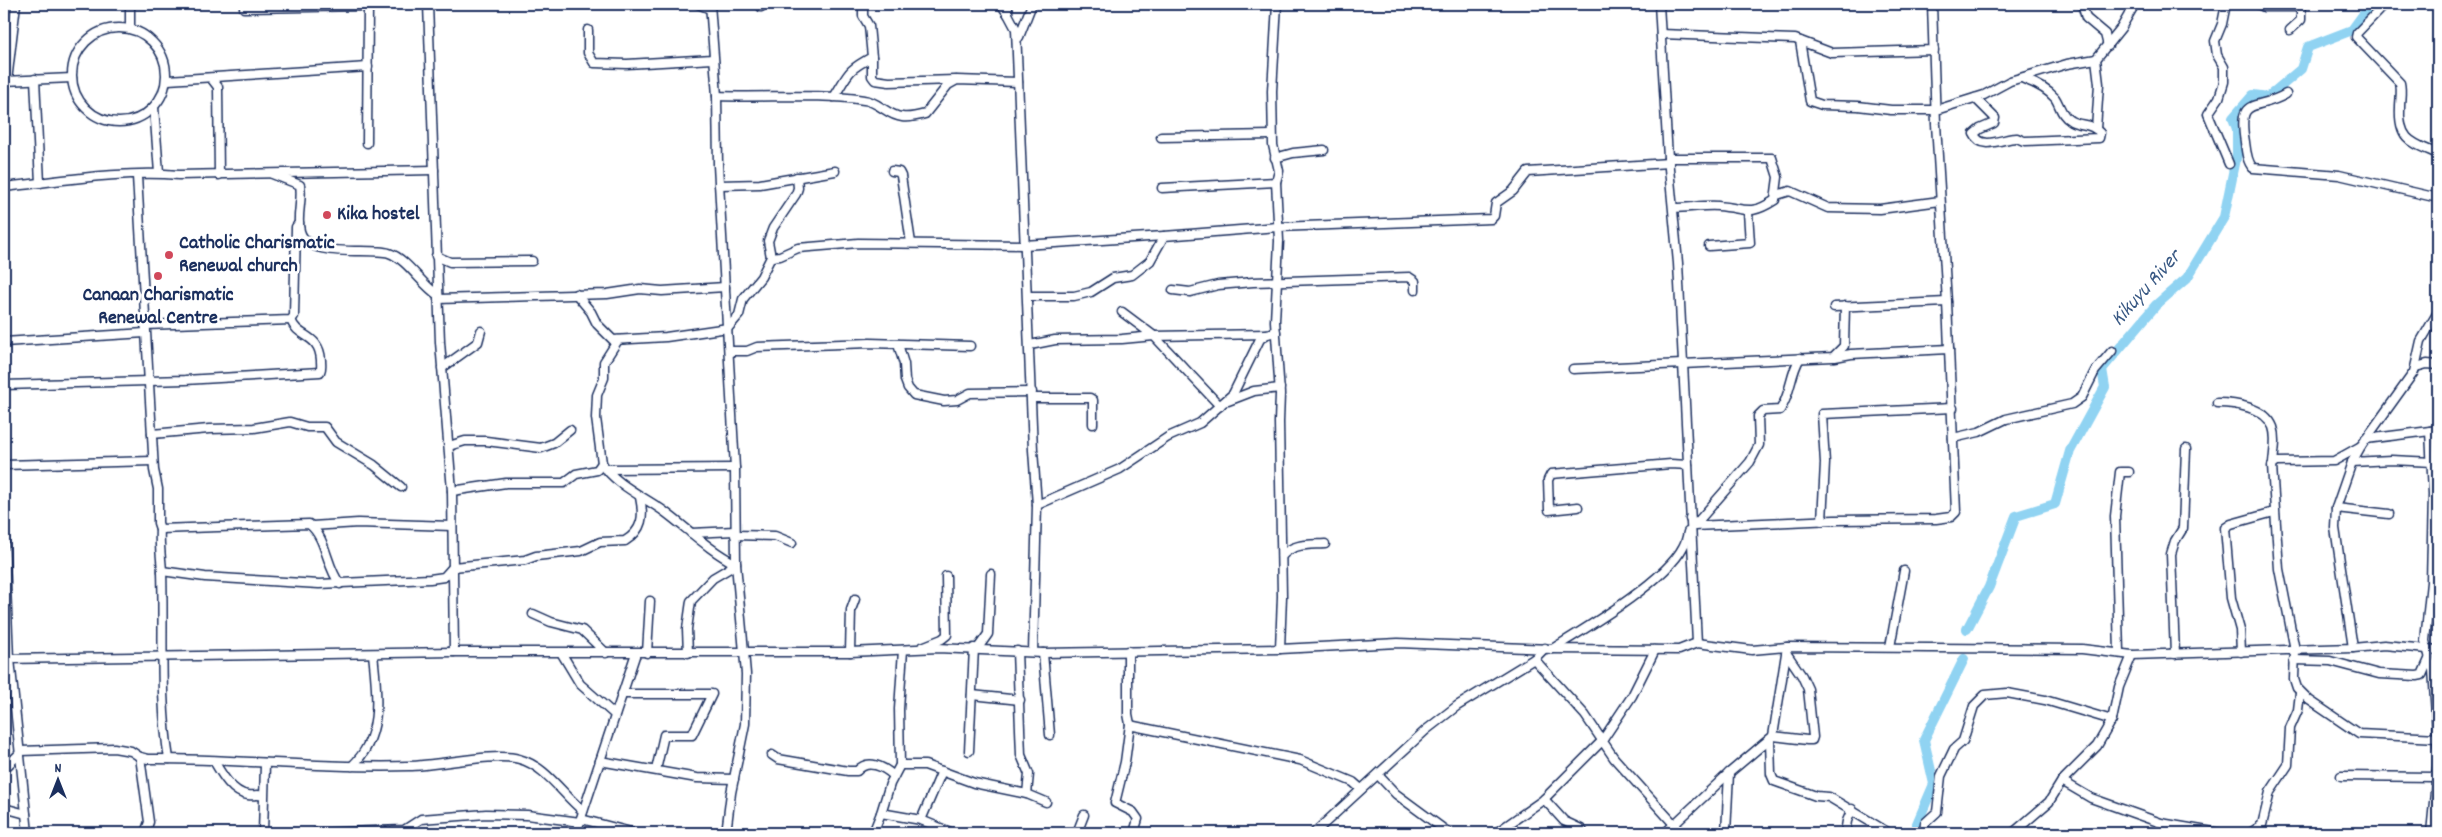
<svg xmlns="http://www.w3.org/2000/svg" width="2442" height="837" font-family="Dekko,sans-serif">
	<rect width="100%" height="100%" fill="#fff"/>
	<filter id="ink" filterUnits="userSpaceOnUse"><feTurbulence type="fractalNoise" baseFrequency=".02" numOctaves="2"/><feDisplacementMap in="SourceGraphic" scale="10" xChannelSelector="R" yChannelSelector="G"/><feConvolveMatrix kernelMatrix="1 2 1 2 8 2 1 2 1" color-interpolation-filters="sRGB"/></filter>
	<g filter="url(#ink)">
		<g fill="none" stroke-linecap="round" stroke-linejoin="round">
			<g stroke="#90d3f2" stroke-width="10">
				<path d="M 1967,629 L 1989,587 L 2016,516 L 2055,504 L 2070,451 L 2105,387 L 2102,369 L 2156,305 L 2187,278 L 2224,217 L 2237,154 L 2237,129 L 2233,118 L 2253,95 L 2268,97 L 2301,69 L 2308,47 L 2352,30 L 2371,4"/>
				<path d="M 1913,833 L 1934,784 L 1924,740 L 1964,659"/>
			</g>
			<defs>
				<g id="minor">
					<path d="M 130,4 L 130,28"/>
					<path d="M 428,4 L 440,342 L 452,491 L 454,652"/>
					<path d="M 698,4 L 710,9"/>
					<path d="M 710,4 L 717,96 L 718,165 L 735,468 L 736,564 L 746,674 L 745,724 L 731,793 L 726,833"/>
					<path d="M 760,4 L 761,7"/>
					<path d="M 1001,4 L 1008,14"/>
					<path d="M 1008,4 L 1008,14 L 1016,29 L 1033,450 L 1037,505 L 1033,652"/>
					<path d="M 1277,4 L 1272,91 L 1273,145 L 1279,171 L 1276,182 L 1279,241 L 1275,321 L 1280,394 L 1279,422 L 1282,596 L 1280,649"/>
					<path d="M 1659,4 L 1668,158 L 1678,263 L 1697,643"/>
					<path d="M 2082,4 L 2086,18 L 2105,34 L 2108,46"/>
					<path d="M 2226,4 L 2222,24 L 2215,41 L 2217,55 L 2224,67 L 2224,82 L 2219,98 L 2208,114 L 2229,164"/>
					<path d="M 2258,4 L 2264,7 L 2297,7 L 2301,11 L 2301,20 L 2290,30"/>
					<path d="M 2385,4 L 2357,33 L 2356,37 L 2400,83 C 2402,91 2400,99 2400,107 C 2398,141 2413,143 2438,154"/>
					<path d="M 244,8 L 368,6"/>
					<circle cx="119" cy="75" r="47"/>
					<path d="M 588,30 L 588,53 L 594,63 L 627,64 L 713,59"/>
					<path d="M 1661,34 L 1795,39 L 1832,53 L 1934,50"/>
					<path d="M 1019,37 L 1032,4"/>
					<path d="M 1800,41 L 1810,101 L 1822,105 L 1858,106 L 1891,110 L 1936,110 L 1984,95 L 2010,81 L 2067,64 L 2096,59 L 2121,28 L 2135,4"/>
					<path d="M 872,57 L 872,76 L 875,80 L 889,82 L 955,80"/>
					<path d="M 2096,59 L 2099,84 L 2096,129"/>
					<path d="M 211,78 L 218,87 L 219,175"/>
					<path d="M 35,79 L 40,183"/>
					<path d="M 168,80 L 368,67"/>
					<path d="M 4,81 L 72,78"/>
					<path d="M 7,81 L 16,4"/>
					<path d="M 2286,94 C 2256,112 2237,94 2245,142 C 2246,151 2247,162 2253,168 L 2339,175 L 2438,198"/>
					<path d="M 717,96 C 767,98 815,93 864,100 C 878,101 888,116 902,117 C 909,118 918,116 925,114 L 948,85 L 957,80 L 1018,82"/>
					<path d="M 834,97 C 849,73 846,71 872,57 L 869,26 L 863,16 L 863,4"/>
					<path d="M 1975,98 L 1995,118 L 1994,123 L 1980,129 L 1974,134 C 1982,152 2005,137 2017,138 C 2020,139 2022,141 2025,141 L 2099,138 L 2100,133 C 2092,123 2080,126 2071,121 C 2061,116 2060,105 2055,98 C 2047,89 2035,83 2024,79"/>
					<path d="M 154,107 L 159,173"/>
					<path d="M 1161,137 L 1272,135"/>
					<path d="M 367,143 L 368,4"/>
					<path d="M 1275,158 L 1293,153 L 1324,150"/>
					<path d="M 1668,158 L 1772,158 L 1778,177 L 1775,200 C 1749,217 1746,208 1718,206 C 1704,205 1689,208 1674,208"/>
					<path d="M 892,171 L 899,172 L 901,176 L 911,243"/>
					<path d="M 272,174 L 300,185 C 303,200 296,216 300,231 C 308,260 368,247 389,253 C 407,259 422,285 438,295"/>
					<path d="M 137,176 L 154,470 L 158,489 L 158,523 L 160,529 C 159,544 161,557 162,571 C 164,634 159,697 169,759"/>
					<path d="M 719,185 L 760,184 L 835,171"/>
					<path d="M 4,187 C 60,181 124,170 179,175 L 434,170"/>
					<path d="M 1162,188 L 1276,182"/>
					<path d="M 1777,195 L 1790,191 L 1828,208 L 1880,209 L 1940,201"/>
					<path d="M 1709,246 L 1750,243 L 1748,212"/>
					<path d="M 436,256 L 450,262 L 532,261"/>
					<path d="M 771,257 L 780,256 L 798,248 L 858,243 L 1024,245 L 1164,236"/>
					<path d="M 1173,290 L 1190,292 L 1218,285 L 1253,282 L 1409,277 L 1415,281 L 1415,290"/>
					<path d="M 576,294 L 591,312 L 597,324 L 613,340 L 666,337 L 728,328 L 739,315 L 743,299 L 761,277 L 771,257 L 768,241 L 773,228 L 796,194 L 798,188 L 797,177"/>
					<path d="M 1028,296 L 1074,296 L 1091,292 L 1113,278 L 1132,275 L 1150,261 L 1164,236 L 1278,227 L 1491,219 L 1494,216 L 1496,203 L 1513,191 L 1528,172 L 1669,163"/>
					<path d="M 438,299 L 607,294 L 640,289 L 662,291 L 725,287"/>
					<path d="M 1834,307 L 1947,302"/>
					<path d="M 1122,312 L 1154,336 L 1220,406"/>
					<path d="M 145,325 L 291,320 L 294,316 L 296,227 L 299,223"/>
					<path d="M 618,340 L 604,362 L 604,378 L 597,395 L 596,418 L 602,463 C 614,484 646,498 665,512 C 689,530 709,550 736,564"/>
					<path d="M 4,342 L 145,333"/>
					<path d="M 898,344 L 904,364 L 905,380 L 908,388 L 914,395 L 944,401 L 957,400 L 970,393 L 1032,392"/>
					<path d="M 1030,345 L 1055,340 L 1122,339 L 1154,336 L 1267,334"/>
					<path d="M 729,351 L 747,351 L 757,347 L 870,343 L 970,346"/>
					<path d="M 1835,357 L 1851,354 L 1949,349"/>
					<path d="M 2416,367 L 2427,364 L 2438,365"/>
					<path d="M 442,368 L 478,342 L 481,331"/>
					<path d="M 1573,369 L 1833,357 L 1844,346 L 1845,306"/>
					<path d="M 4,385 L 185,380 L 320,372 C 322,368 321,365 321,360 C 319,333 298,339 291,320"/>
					<path d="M 1032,398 L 1090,398 L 1093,400 L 1093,424"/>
					<path d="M 1228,401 L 1254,391 L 1280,388"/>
					<path d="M 2217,403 C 2235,403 2265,407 2273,427 C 2277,438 2274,451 2273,463"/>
					<path d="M 2430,431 L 2433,494 L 2431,582 L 2425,641 L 2433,669 L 2438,747"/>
					<path d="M 152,434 L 209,429 L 254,428 L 290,422 L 307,427 L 325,427 L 336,442 L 374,465 L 401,487"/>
					<path d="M 1953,438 L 1979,432 L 2006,419 L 2072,404 L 2082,397 L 2095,371 L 2112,351"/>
					<path d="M 2366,439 L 2438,430"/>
					<path d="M 449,446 L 465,441 L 486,441 L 541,448 L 554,443 L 570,430"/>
					<path d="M 2361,446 L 2334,461 L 2277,462 L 2272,466 L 2279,569 L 2295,650 L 2294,679 L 2297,688 L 2309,700 L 2359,734 L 2438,738"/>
					<path d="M 2352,462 L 2391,460 L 2433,462"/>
					<path d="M 4,465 L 153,461"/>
					<path d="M 605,469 L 735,468"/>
					<path d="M 452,491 L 506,483 L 564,483 L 576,474 L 597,470 L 602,463"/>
					<path d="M 1037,505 L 1120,469 L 1168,437 L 1200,423 L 1233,394 L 1260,339 L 1267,334 L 1276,332"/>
					<path d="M 1578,507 L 1549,510 L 1548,480 L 1551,474 L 1671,464 L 1688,465"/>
					<path d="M 2336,508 L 2389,514"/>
					<path d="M 1690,519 L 1694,526 L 1834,520 L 1936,519 L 1951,517 L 1956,512 L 1947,302 L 1936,124 L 1932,4"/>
					<path d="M 1822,521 L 1825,463 L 1822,414 L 1953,408"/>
					<path d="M 312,526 L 358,523 L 452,526"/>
					<path d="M 1694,526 L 1750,462 L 1759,445 L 1758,416 L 1763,411 L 1780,410 C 1791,394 1790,374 1800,358"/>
					<path d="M 160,529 L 309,524 C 327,538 326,567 340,584"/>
					<path d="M 691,533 L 735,531"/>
					<path d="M 4,535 L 9,659"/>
					<path d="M 735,535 L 775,536 L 792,543"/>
					<path d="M 1282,556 C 1293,543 1309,545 1325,544"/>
					<path d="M 162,571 L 205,577 L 319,584 L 430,579 L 444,577 L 453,567 L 525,560 L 536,556 L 581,551 L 600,542 L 625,541 C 643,530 644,516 640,497"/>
					<path d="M 533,614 L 551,622 L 582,630 L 606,653"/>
					<path d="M 922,647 L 942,639 L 947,635 L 946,576"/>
					<path d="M 1890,647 L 1904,571"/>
					<path d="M 978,648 L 988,634 L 991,574"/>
					<path d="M 2353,648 L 2384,645 L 2438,650"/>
					<path d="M 1552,649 C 1586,628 1666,581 1683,547 C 1686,542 1687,537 1688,532"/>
					<path d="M 903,650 L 899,709 L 900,765 L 890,784 L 881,813 L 921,820 L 953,833"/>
					<path d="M 1017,651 L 1021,755 L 1029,774 L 1027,794"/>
					<path d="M 1128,651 L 1128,714 L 1130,724 L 1134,726 L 1300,760 L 1353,782 L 1361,789"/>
					<path d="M 850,652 L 851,610 L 855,599"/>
					<path d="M 2119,652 L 2115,516 L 2120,472 L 2129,472"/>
					<path d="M 2241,652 L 2240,630 L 2231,598 L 2225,528 L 2231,524 L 2274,512"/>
					<path d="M 647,653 L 650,601"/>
					<path d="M 688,653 L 687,629 L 691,601 L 713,578 L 730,568 L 733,562"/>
					<path d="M 1043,653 L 1050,735"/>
					<path d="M 562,654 L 580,684 L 615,715"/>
					<path d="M 2175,654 L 2171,554 L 2175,541 L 2183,528 L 2186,449"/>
					<path d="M 4,659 L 454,652 L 850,652 L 938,648 L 1043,653 L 1280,649 L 1398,643 L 1552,649 L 1679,650 L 1697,643 L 1752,650 L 1787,647 L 2082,649 L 2132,655 L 2353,648 L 2335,528 L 2336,508 L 2352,462 L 2361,446 L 2414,372 L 2421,341 L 2438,312"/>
					<path d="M 10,659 L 28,833"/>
					<path d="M 1534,659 L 1585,715 L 1614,758 L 1682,833"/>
					<path d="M 2294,660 L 2330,661 L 2379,674 L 2417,676 L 2422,675 L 2430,657"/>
					<path d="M 622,694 L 712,694 L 692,735 L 664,735 L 656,770"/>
					<path d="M 972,695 L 1020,700"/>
					<path d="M 1130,724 L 1125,762 L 1115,803 L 1133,812 L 1138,819 L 1134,833"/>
					<path d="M 1773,736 L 1807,740 L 1812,740 L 1813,737 L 1808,689 L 1802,676 L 1787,654"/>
					<path d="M 1770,740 L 1771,774 L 1774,781 L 1816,796 L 1829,797 L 1889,833"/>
					<path d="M 20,751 L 114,748 L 131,751 L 140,757 L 148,759 C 235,758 322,769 409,766 C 439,766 492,752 519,759 C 546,766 562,794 583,811"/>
					<path d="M 969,751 L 974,648"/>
					<path d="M 772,755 L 778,759 L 848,771 L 857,771 C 868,758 884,767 894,776"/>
					<path d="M 140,757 L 149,822 L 145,833"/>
					<path d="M 214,761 C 221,773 232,793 248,795 C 254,796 257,794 263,796"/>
					<path d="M 600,761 L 697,778 L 734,779"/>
					<path d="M 900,765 L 925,765 L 974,783 L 1027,794 L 1046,802"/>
					<path d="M 352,766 C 384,736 377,693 373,654"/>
					<path d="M 4,769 L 20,753"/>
					<path d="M 1378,775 L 1396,794 L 1449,833"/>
					<path d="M 2341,776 L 2436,777"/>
					<path d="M 2062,781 L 2091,798 L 2161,823 L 2219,833"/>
					<path d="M 1544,799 L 1564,821 L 1581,829 L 1584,833"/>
					<path d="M 4,808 L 26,814"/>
					<path d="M 581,819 L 635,833"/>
					<path d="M 921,820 L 942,771"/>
					<path d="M 263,833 L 265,764"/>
					<path d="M 315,833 L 404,830 L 421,819 L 486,814 L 527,815 L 580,822"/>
					<path d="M 576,833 L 636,653"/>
					<path d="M 873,833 L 881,813"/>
					<path d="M 1077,833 L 1084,815"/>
					<path d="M 1314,833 L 1426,730 L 1457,706 L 1534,659 L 1545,648"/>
					<path d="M 1496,833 L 1543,800 L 1602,741 L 1632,696 L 1655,650"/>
					<path d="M 1665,833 L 1729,773 L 1773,736 L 1787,647"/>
					<path d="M 1726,833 L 1729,773"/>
					<path d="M 1845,833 L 1847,821 L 1852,809"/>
					<path d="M 1924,833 L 1925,823 L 1937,812 L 1941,776 L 1954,749 L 1963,741 L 1974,706 L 1985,695 L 2007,693 L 2045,700 L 2112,720"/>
					<path d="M 2013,833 L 2049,802 L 2062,781 L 2097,746 L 2112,720 L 2119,687 L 2132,655"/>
					<path d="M 2250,833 L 2262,825 L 2270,792 L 2288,765 L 2290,728 L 2298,710 L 2300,693"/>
					<path d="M 2431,833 L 2438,761"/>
				</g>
			</defs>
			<use href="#minor" stroke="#1b2f5e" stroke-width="11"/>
			<use href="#minor" stroke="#fff" stroke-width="8"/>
		</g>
	</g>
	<g fill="#d1495b" stroke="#fff" stroke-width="2">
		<circle cx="327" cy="215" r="5"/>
		<circle cx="169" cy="255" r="5"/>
		<circle cx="158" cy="276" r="5"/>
	</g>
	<g text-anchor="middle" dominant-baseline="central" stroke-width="5" stroke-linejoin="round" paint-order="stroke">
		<g font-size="20" font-weight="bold" fill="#1b2f5e" stroke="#fff" text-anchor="start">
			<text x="337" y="215">Kika hostel</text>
			<text x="179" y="244">Catholic Charismatic<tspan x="179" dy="23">Renewal church</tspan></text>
			<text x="158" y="296" text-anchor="middle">Canaan Charismatic<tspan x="158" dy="23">Renewal Centre</tspan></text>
		</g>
		<g font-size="21" font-style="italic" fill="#385883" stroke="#fff">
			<text transform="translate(2147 289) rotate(-48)">Kikuyu River</text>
		</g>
	</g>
	<rect width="2442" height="837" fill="none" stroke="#fff" stroke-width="20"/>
	<rect x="10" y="10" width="2422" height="817" fill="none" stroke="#1b2f5e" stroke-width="2" filter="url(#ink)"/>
	<g transform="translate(58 780)" stroke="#ffffff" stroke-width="4" paint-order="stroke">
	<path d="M0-4L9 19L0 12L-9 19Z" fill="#1b2f5e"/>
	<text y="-8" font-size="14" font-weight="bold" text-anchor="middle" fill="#1b2f5e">N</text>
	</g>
</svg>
